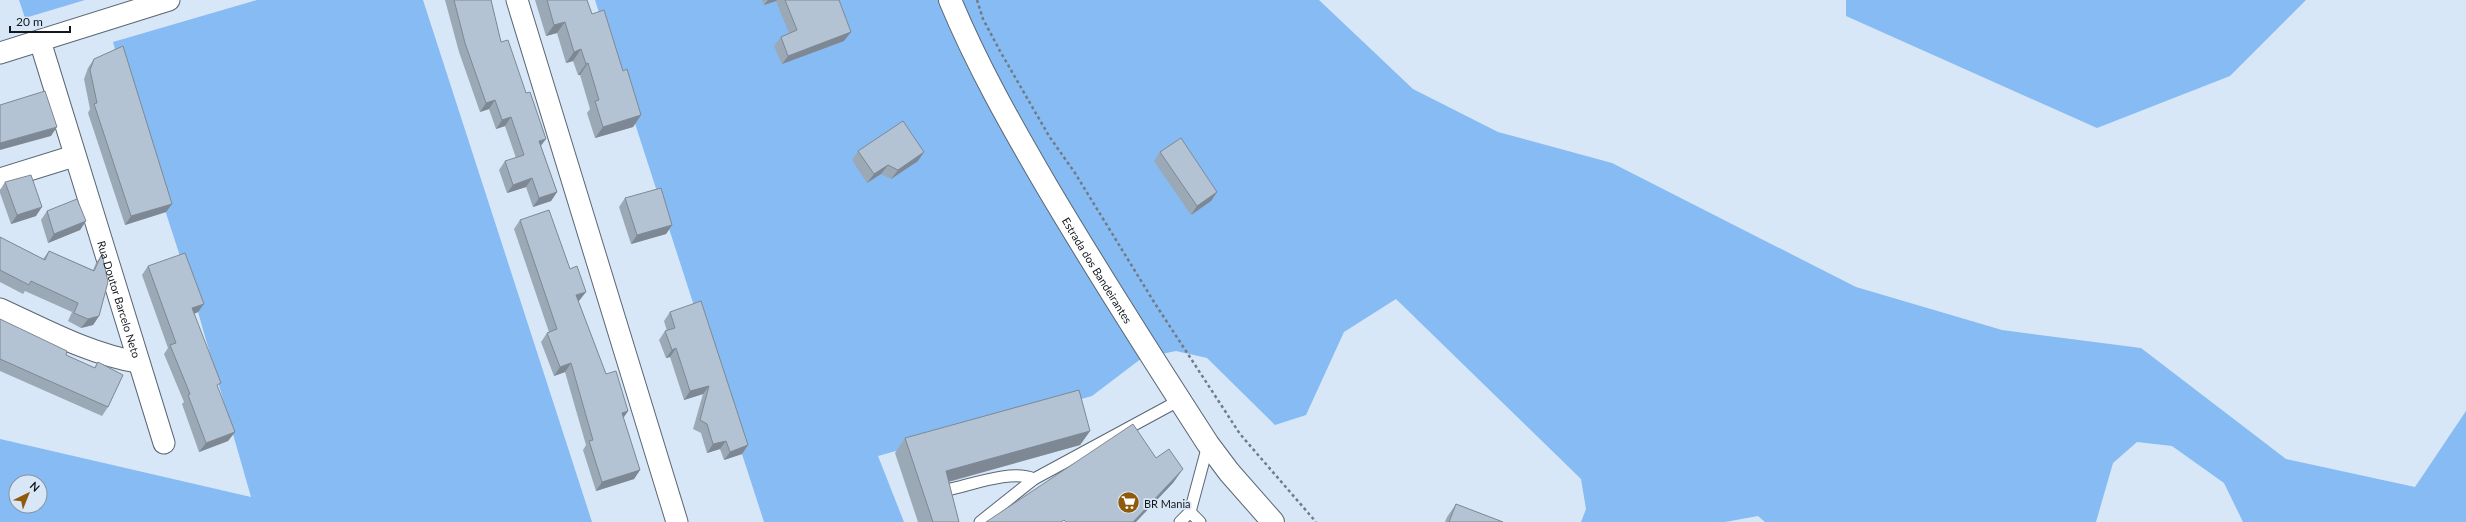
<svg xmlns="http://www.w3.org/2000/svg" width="2466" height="522" font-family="Lato,sans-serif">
	<rect width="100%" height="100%" fill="#d8e7f7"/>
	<g fill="#86bbf3" fill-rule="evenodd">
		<path d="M 19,0 L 85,0 L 25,18 Z"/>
		<path d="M 257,0 L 423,0 L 592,522 L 0,522 L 0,439 L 251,497 L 198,312 L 123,80 L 113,42 ZM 16,482 L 40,482 L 40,506 L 16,506 Z"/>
		<path d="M 595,0 L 1319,0 L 1413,89 L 1498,132 L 1612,163 L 1856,287 L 2002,330 L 2141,348 L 2286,459 L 2415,487 L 2466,411 L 2466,522 L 2243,522 L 2224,483 L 2172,446 L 2137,442 L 2113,463 L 2096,522 L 1765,522 L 1758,516 L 1725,522 L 1581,522 L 1586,509 L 1581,479 L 1396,299 L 1344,332 L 1306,415 L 1275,425 L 1207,358 L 1176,351 L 1142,358 L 1092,396 L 878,456 L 904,522 L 764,522 Z"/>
		<path d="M 1846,0 L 2306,0 L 2230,76 L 2097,128 L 1846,16 Z"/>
	</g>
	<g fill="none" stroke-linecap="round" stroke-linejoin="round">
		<defs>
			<g id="lane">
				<path d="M 947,490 C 971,485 1012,469 1034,479"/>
				<path d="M 1190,512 L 1200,522"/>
				<path d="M 980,522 L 1034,479 L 1180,400"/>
				<path d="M 1180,522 L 1190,512 L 1208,445"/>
			</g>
			<g id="street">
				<path d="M 517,0 L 677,522"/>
				<path id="s1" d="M 40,41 L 164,443"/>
				<path d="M 0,53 L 169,0"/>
				<path d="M 0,179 L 74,156"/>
				<path d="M 0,309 C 44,329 89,354 137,362"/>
			</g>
			<g id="secondary">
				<path id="s2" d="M 950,0 C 977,65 1011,125 1046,185 C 1098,273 1153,359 1208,444 L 1229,472 L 1273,522"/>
			</g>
		</defs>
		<use href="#lane" stroke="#596674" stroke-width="13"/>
		<use href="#street" stroke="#596674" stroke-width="23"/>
		<use href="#secondary" stroke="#596674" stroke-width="24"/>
		<path stroke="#717b86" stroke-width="2.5" stroke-dasharray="3 3" stroke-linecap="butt" d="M 977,0 L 983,19 L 1000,51 L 1049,136 L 1075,173 L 1154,302 L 1240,434 L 1316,522"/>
		<use href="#lane" stroke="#fff" stroke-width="11"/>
		<use href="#street" stroke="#fff" stroke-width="21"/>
		<use href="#secondary" stroke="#fff" stroke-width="22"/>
	</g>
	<g fill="#9ba8b5">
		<path d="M 445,0 L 491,0 L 501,42 L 541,146 L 557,192 L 551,201 L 533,207 L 526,187 L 507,193 L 499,170 L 505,161 L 516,158 L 505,126 L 496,129 L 489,109 L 480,112 L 459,52 Z"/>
		<path d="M 535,0 L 587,0 L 592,14 L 623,71 L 641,115 L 633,127 L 595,138 L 587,113 L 590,109 L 580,75 L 578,75 L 573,61 L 566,63 L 557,33 L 546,36 Z"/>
		<path d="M 762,0 L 839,0 L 844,41 L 782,64 L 774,46 L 781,37 L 789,33 L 776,1 L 764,5 Z"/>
		<path d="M 94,59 L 172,204 L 166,212 L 125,225 L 88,113 L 90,109 L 84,79 L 88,68 Z"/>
		<path d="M 858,151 L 918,161 L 891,179 L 881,174 L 867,183 L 852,160 Z"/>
		<path d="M 1160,152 L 1217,192 L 1211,201 L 1191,215 L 1154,161 Z"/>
		<path d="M 5,182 L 36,216 L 11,224 L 0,193 L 0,190 Z"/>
		<path d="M 625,198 L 672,225 L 666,234 L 631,244 L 619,207 Z"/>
		<path d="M 47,211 L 86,221 L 80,230 L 48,243 L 41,220 Z"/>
		<path d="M 520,220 L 579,301 L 578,301 L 606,374 L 628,411 L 623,418 L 640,470 L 634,479 L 596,491 L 583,450 L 586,445 L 565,372 L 554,376 L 541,342 L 547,333 L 549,332 L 514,229 Z"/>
		<path d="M 0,237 L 43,259 L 49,251 L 93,270 L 96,263 L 102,254 L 99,316 L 93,325 L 81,328 L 68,321 L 72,312 L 25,291 L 23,294 L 0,282 Z"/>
		<path d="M 148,266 L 198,312 L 194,314 L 218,388 L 235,432 L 228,441 L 199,452 L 182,404 L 184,402 L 164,354 L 168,348 L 142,275 Z"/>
		<path d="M 670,312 L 748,445 L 742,454 L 724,460 L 720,449 L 707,453 L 701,433 L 693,429 L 703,394 L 684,400 L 670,357 L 666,358 L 659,340 L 665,331 L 667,331 L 664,321 Z"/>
		<path d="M 0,319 L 66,355 L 94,368 L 98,362 L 108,407 L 102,416 L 0,371 Z"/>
		<path d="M 1090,431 L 1080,445 L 949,482 L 959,522 L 918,522 L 895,453 L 905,438 Z"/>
		<path d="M 1456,504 L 1503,522 L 1445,522 L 1447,517 Z"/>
	</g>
	<g fill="#7e8894">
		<path d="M 768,0 L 777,0 L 776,1 L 764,5 Z"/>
		<path d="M 565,22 L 557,33 L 546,36 L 554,25 Z"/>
		<path d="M 851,32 L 844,41 L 782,64 L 788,56 Z"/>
		<path d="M 581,49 L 573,61 L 566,63 L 574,52 Z"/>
		<path d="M 588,63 L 580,75 L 578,75 L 586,64 Z"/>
		<path d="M 495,100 L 489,109 L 480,112 L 486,103 Z"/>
		<path d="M 641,115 L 633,127 L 595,138 L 603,127 Z"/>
		<path d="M 511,117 L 505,126 L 496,129 L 502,120 Z"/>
		<path d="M 57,127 L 51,136 L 0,150 L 0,143 Z"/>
		<path d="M 546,139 L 540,147 L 539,141 Z"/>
		<path d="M 924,152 L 918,161 L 891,179 L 898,170 Z"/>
		<path d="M 888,165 L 881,174 L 867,183 L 874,174 Z"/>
		<path d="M 532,178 L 526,187 L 507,193 L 513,185 Z"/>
		<path d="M 557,192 L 551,201 L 533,207 L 539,198 Z"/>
		<path d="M 1217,192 L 1211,201 L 1191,215 L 1197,206 Z"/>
		<path d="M 172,204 L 166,212 L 125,225 L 131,216 Z"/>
		<path d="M 42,207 L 36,216 L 11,224 L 17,215 Z"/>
		<path d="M 86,221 L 80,230 L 48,243 L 54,234 Z"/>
		<path d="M 672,225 L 666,234 L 631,244 L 637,235 Z"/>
		<path d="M 586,292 L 579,301 L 570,304 L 576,295 Z"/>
		<path d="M 204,304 L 198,312 L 186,317 L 192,308 Z"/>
		<path d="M 99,316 L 93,325 L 81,328 L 88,319 Z"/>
		<path d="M 676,348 L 670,357 L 666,358 L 672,350 Z"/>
		<path d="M 571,363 L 565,372 L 554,376 L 560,367 Z"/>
		<path d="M 709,386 L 703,394 L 684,400 L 690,391 Z"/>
		<path d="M 628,411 L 622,420 L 622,413 Z"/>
		<path d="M 1090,431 L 1080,445 L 936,485 L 946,471 Z"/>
		<path d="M 235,432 L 228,441 L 199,452 L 206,443 Z"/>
		<path d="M 726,441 L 720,449 L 707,453 L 713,444 Z"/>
		<path d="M 748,445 L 742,454 L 724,460 L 730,452 Z"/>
		<path d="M 1183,469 L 1173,483 L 1136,522 L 1133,522 Z"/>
		<path d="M 640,470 L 634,479 L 596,491 L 602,482 Z"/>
	</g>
	<g fill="#b4c3d3" stroke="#7e8894">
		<path d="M 454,0 L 491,0 L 501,42 L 508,40 L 526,93 L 530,92 L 546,139 L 539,141 L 557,192 L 539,198 L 532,178 L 513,185 L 505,161 L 524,155 L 511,117 L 502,120 L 495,100 L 486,103 L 465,43 Z"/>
		<path d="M 547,0 L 587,0 L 592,14 L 604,10 L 623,71 L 627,69 L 641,115 L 603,127 L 595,101 L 599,100 L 588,63 L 586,64 L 581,49 L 574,52 L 565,22 L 554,25 Z"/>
		<path d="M 785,0 L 839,0 L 851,32 L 788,56 L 781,37 L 797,30 Z"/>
		<path d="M 123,46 L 172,204 L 131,216 L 94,104 L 97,103 L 90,70 L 94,59 Z"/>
		<path d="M 45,91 L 57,127 L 0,143 L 0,105 Z"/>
		<path d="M 903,121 L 924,152 L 898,170 L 888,165 L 874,174 L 858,151 Z"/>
		<path d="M 1181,138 L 1217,192 L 1197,206 L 1160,152 Z"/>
		<path d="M 31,175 L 42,207 L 17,215 L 5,182 Z"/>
		<path d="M 661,188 L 672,225 L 637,235 L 625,198 Z"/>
		<path d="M 77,199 L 86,221 L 54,234 L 47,211 Z"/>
		<path d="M 549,210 L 570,269 L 577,266 L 586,292 L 576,295 L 606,374 L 616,371 L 628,411 L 622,413 L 640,470 L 602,482 L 589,441 L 593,440 L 571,363 L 560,367 L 547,333 L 557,329 L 520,220 Z"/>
		<path d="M 0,237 L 45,260 L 49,251 L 94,271 L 102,254 L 108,282 L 99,316 L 88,319 L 74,313 L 78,303 L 31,281 L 29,285 L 0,270 Z"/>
		<path d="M 185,253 L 204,304 L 192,308 L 221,383 L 217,385 L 235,432 L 206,443 L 188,395 L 190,394 L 170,345 L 176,343 L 148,266 Z"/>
		<path d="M 701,301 L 748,445 L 730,452 L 726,441 L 713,444 L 707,424 L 700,420 L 709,386 L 690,391 L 676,348 L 672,350 L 665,331 L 675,328 L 670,312 Z"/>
		<path d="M 0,319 L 67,351 L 66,355 L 95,368 L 98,362 L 123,375 L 108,407 L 0,359 Z"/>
		<path d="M 1079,390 L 1090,431 L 946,471 L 959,522 L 933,522 L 905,438 Z"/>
		<path d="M 1133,424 L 1156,458 L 1169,449 L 1183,469 L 1133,522 L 1066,522 L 1064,520 L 1061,522 L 986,522 Z"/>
		<path d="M 1456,504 L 1503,522 L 1449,522 Z"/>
	</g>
	<defs>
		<symbol id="supermarket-disc" viewBox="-11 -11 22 22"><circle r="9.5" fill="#8f5b0b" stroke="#d8e7f7"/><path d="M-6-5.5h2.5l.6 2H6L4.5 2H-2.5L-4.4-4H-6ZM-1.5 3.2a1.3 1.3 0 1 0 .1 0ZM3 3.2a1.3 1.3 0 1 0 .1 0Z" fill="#fff"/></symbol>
	</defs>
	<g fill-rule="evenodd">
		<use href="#supermarket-disc" x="1116" y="490" width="25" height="25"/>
	</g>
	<g text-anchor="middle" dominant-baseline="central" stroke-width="3.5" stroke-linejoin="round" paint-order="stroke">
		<g font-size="11" fill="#12171d" stroke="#d8e7f7">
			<text stroke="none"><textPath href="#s2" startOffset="308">Estrada dos Bandeirantes</textPath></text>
			<text stroke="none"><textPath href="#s1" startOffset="270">Rua Doutor Barcelo Neto</textPath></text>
		</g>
		<g font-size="11" fill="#12171d" stroke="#d8e7f7" text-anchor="start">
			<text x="1144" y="503">BR Mania</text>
		</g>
	</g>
	<g transform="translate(28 494) rotate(43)"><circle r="19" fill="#d8e7f7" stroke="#8994a0"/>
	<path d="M0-3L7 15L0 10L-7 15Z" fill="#8f5b0b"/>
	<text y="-6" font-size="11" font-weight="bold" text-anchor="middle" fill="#12171d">N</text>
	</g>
	<path d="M10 26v6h60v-6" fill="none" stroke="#12171d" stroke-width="2"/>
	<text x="16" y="26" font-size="12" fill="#12171d" stroke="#d8e7f7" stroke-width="3" paint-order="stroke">20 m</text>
</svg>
